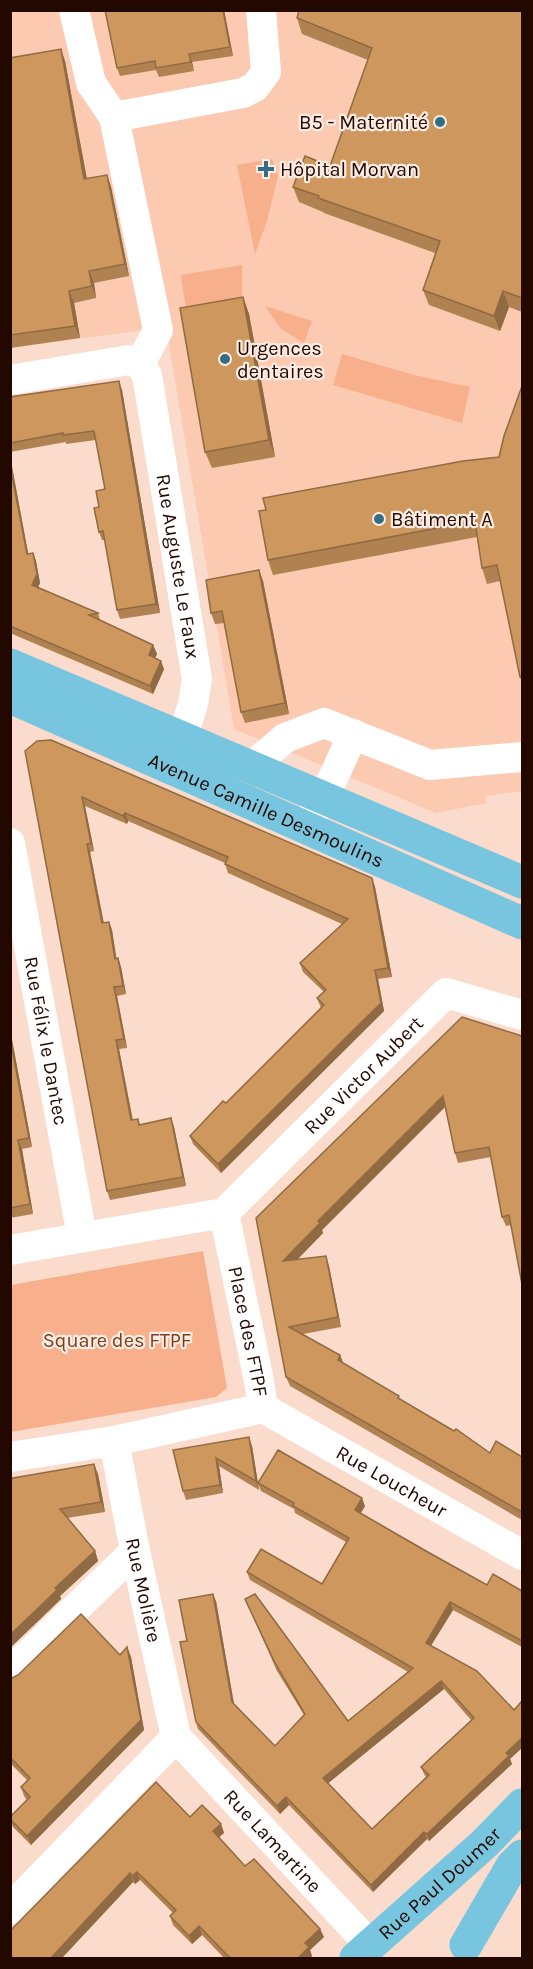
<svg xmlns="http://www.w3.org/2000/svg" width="533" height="1969" font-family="Karla,sans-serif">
	<rect width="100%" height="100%" fill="#fbdbcc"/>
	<path fill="#fcc9b1" d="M 11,11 L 522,11 L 522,791 L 485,796 L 486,803 L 436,813 L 234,729 L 166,327 L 11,348 Z"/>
	<g fill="#f8af8c">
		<path d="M 272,159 L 278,176 L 267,221 L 255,254 L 237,165 Z"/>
		<path d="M 242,265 L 242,307 L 187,317 L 181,275 Z"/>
		<path d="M 265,306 L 312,321 L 304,343 L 280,328 Z"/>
		<path d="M 342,354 L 414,375 L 470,387 L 462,423 L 333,385 Z"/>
		<path d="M 203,1251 L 227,1388 L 216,1397 L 11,1432 L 11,1285 Z"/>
	</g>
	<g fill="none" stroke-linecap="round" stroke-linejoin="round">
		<g stroke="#fff" stroke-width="30">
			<path d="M 74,10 L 91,83 L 114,117 L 158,330 L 140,364"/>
			<path d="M 114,117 L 243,93 L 255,87 L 266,72 L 261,10"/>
			<path id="s1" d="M 140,364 L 147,375 L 197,679 L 193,704 L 175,760"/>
			<path d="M 10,380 L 129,360 L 140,364"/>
			<path d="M 251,767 L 285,738 L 324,723 L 430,765 L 522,757"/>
			<path d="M 310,819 L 334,776 L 353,734"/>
			<path id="s2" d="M 10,843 L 82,1236"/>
			<path id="s3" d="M 224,1213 L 446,993 L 522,1015"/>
			<path id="s4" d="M 10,1250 L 224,1213 L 259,1381 L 263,1408"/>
			<path id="s5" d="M 263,1408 L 522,1555"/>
			<path id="s6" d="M 114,1441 L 135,1551 L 176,1737"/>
			<path d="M 10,1457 L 114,1441 L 263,1408"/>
			<path d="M 10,1672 L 135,1551"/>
			<path id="s7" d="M 176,1737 L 370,1945"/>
			<path d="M 10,1909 L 176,1737"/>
		</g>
		<g stroke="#77c5df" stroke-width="33">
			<path d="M 10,665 L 522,882"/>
			<path id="s8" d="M 10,697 L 522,923"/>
			<path d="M 466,1945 L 512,1866 L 522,1856"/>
			<path id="s9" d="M 356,1958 L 484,1844 L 522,1805"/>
		</g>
	</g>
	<g fill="#b18251" fill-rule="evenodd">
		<path d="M 105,10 L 224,10 L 233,56 L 192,62 L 194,71 L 159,77 L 156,70 L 120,76 L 117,68 Z"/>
		<path d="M 522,10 L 522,312 L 509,307 L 500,331 L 429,305 L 423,290 L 435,253 L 324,213 L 323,212 L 299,202 L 293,187 L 330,166 L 368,60 L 302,34 L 297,18 Z"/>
		<path d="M 10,58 L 65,61 L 87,179 L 107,175 L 111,187 L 129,276 L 94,283 L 96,298 L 74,303 L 80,338 L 10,348 Z"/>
		<path d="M 243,297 L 249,314 L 275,457 L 212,468 L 205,452 Z"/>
		<path d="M 522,386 L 522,683 L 520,677 L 500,581 L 487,584 L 482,568 L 477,537 L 273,575 L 268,560 L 266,510 L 499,457 Z"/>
		<path d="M 122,390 L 160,613 L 120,619 L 117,610 L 105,540 L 102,540 L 99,532 L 99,507 L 105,489 L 96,440 L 66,444 L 66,442 L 10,452 L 10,397 Z"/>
		<path d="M 10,456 L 28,554 L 33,553 L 36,561 L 40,583 L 38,587 L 98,613 L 100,620 L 153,645 L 157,654 L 155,658 L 164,669 L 153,694 L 10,633 Z"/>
		<path d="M 259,570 L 263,581 L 289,714 L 245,723 L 241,712 L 224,623 L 215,624 L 211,613 Z"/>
		<path d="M 25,751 L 372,878 L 375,887 L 392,977 L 378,979 L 384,1011 L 221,1173 L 193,1144 L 190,1136 L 226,1103 L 321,1008 L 317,998 L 324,992 L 303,972 L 300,963 L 342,924 L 228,873 L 225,864 L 225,863 L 128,821 L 127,824 L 85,806 L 94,851 L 90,852 L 104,923 L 109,922 L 112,930 L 116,959 L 118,958 L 121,967 L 126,994 L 117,996 L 127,1048 L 119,1049 L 133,1120 L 138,1119 L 140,1125 L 174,1127 L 186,1186 L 110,1200 L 107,1191 Z"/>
		<path d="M 10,1029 L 32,1147 L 22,1149 L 33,1214 L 10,1218 Z"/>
		<path d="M 522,1036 L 522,1286 L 511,1225 L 506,1226 L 502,1217 L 491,1157 L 458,1163 L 455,1153 L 445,1107 L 322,1230 L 323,1233 L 297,1260 L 329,1266 L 341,1327 L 303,1334 L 340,1355 L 343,1364 L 401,1400 L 490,1453 L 522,1457 L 522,1520 L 290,1386 L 286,1377 L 256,1218 Z"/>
		<path d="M 252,1446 L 258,1483 L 365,1506 L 361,1513 L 487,1585 L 522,1591 L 522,1647 L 453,1610 L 431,1646 L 510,1759 L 512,1764 L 429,1841 L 427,1839 L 373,1892 L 289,1805 L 280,1814 L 198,1729 L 196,1722 L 187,1641 L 216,1601 L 234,1704 L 275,1746 L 304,1715 L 277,1671 L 245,1599 L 348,1721 L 408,1672 L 250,1580 L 247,1572 L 322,1584 L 346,1542 L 295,1513 L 294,1509 L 261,1491 L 258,1483 L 259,1490 L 219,1466 L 223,1493 L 186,1500 L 183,1491 L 173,1450 ZM 444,1689 L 471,1720 L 421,1767 L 424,1774 L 426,1777 L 372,1829 L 328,1783 Z"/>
		<path d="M 98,1474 L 105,1512 L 67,1518 L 95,1551 L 98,1561 L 60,1596 L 61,1599 L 10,1648 L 10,1480 Z"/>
		<path d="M 127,1647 L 131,1657 L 144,1730 L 31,1845 L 13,1827 L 10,1821 L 10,1817 L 27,1800 L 24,1796 L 21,1787 L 28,1781 L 10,1763 L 10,1679 L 120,1655 Z"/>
		<path d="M 190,1817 L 221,1824 L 224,1833 L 219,1837 L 245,1866 L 320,1929 L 324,1937 L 310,1950 L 312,1956 L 309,1959 L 225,1959 L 202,1935 L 192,1944 L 173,1925 L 170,1916 L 173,1913 L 140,1880 L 135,1884 L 133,1882 L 61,1959 L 10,1959 Z"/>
	</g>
	<g fill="#906a42">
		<path d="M 223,10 L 224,10 L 233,56 L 230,47 Z"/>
		<path d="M 61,49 L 65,61 L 89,191 L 84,179 Z"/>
		<path d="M 189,54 L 192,62 L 194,71 L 191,62 Z"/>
		<path d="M 107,175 L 111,187 L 129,276 L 125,264 Z"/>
		<path d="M 89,271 L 94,283 L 96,298 L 92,286 Z"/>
		<path d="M 69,291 L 74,303 L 80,338 L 75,326 Z"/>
		<path d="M 503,291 L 509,307 L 500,331 L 494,316 Z"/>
		<path d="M 243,297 L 249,314 L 275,457 L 269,440 Z"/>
		<path d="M 119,381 L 122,390 L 160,613 L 156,604 Z"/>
		<path d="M 10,456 L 30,563 L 27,554 L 10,465 Z"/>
		<path d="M 33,553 L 36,561 L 40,583 L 35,594 L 32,585 Z"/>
		<path d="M 259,570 L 263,581 L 289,714 L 285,703 Z"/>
		<path d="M 153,645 L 157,654 L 152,664 L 149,655 Z"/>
		<path d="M 161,661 L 164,669 L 153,694 L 150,686 Z"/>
		<path d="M 82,797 L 85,806 L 94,851 L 91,843 Z"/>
		<path d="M 125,813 L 128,821 L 127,824 L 123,816 Z"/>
		<path d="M 87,844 L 90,852 L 105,931 L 102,923 Z"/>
		<path d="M 372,878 L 375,887 L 392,977 L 388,968 Z"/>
		<path d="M 109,922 L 112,930 L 118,968 L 115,959 Z"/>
		<path d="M 118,958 L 121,967 L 126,994 L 123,986 Z"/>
		<path d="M 375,970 L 378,979 L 384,1011 L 221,1173 L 218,1164 Z"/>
		<path d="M 114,987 L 117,996 L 127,1048 L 124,1039 Z"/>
		<path d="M 10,1029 L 32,1147 L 29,1138 L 10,1038 Z"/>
		<path d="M 116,1040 L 119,1049 L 134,1129 L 131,1120 Z"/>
		<path d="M 443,1096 L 446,1106 L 322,1230 L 323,1233 L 286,1271 L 283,1261 L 318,1221 Z"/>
		<path d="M 171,1118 L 174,1127 L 186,1186 L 183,1177 Z"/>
		<path d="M 18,1140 L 22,1149 L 33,1214 L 30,1204 Z"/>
		<path d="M 326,1256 L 329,1266 L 341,1327 L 338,1317 Z"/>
		<path d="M 340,1355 L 344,1365 L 338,1360 Z"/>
		<path d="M 249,1437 L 252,1446 L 259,1490 L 256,1481 Z"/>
		<path d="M 216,1458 L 219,1466 L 223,1493 L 220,1485 Z"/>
		<path d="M 94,1464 L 98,1474 L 105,1512 L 101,1502 Z"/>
		<path d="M 362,1498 L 365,1506 L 358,1517 L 355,1510 Z"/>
		<path d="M 95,1551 L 98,1561 L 60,1596 L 61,1599 L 10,1648 L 10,1635 L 55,1588 Z"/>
		<path d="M 213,1594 L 216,1601 L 235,1710 L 232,1702 Z"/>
		<path d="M 450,1602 L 453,1610 L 428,1650 L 426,1643 Z"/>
		<path d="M 127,1647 L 131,1657 L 144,1730 L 31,1845 L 27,1836 Z"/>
		<path d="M 441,1681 L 444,1689 L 326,1785 L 323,1778 Z"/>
		<path d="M 522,1738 L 522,1748 L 510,1759 L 512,1764 L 429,1841 L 427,1834 L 506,1753 Z"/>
		<path d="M 286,1797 L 289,1805 L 280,1814 L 277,1806 Z"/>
		<path d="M 221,1824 L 224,1833 L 216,1840 L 213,1831 Z"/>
		<path d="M 424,1832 L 427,1839 L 373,1892 L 371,1885 Z"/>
		<path d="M 137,1872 L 140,1880 L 135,1884 L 132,1876 Z"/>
		<path d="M 130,1873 L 133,1882 L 61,1959 L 50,1959 Z"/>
		<path d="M 199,1926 L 202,1935 L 192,1944 L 189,1936 Z"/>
		<path d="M 320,1929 L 324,1937 L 310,1950 L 312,1956 L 309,1959 L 297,1959 L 305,1943 Z"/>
	</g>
	<g fill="#ce975e" stroke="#906a42" stroke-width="1.5" fill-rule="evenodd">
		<path d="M 105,10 L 223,10 L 230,47 L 189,54 L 191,62 L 156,68 L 155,61 L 117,68 Z"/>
		<path d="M 299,10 L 522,10 L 522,298 L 503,291 L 494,316 L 423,290 L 440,241 L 318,198 L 319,196 L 293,187 L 305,156 L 330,166 L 372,48 L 297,18 Z"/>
		<path d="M 61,49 L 84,179 L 107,175 L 125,264 L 89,271 L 92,286 L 69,291 L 75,326 L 10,335 L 10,58 Z"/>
		<path d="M 243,297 L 269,440 L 205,452 L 180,308 Z"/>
		<path d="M 119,381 L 156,604 L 117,610 L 103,531 L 99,532 L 94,508 L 99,507 L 96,491 L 105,489 L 94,431 L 63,435 L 63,433 L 10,443 L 10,397 Z"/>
		<path d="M 522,386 L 522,677 L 520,677 L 497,565 L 482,568 L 475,521 L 268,560 L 259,511 L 266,510 L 263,498 L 463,461 L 499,457 L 504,436 Z"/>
		<path d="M 10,465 L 27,554 L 33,553 L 37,574 L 32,585 L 98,613 L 89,615 L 153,645 L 149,655 L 161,661 L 150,686 L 10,626 Z"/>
		<path d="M 259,570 L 285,703 L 241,712 L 222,611 L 211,613 L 206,580 Z"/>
		<path d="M 51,740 L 372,878 L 388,968 L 375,970 L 381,1003 L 218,1164 L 190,1136 L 223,1101 L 226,1103 L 324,1005 L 317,998 L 326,990 L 300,963 L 348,919 L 225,864 L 228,857 L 125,813 L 123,816 L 82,797 L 91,843 L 87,844 L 102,923 L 109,922 L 115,959 L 118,958 L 123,986 L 114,987 L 124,1039 L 116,1040 L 131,1120 L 138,1119 L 139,1125 L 171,1118 L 183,1177 L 107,1191 L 25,751 L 37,741 Z"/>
		<path d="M 462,1017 L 522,1036 L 522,1284 L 509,1215 L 502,1217 L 489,1147 L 455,1153 L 443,1096 L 318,1221 L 320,1223 L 283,1261 L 326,1256 L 338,1317 L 289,1327 L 340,1355 L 338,1360 L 399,1396 L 398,1398 L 454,1431 L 456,1429 L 490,1453 L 496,1441 L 522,1457 L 522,1512 L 286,1377 L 256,1218 Z"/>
		<path d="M 10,1038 L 29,1138 L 18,1140 L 30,1204 L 10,1208 Z"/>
		<path d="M 249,1437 L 256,1481 L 216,1458 L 220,1485 L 183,1491 L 173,1450 Z"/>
		<path d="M 278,1450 L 362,1498 L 355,1510 L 424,1550 L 487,1585 L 493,1574 L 522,1591 L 522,1641 L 450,1602 L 426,1643 L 477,1671 L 514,1710 L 522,1701 L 522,1738 L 506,1753 L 509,1756 L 427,1834 L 424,1832 L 371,1885 L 286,1797 L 277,1806 L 196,1722 L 180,1642 L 187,1641 L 179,1600 L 213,1594 L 232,1702 L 275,1746 L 305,1714 L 275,1663 L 245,1599 L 255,1594 L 348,1721 L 413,1668 L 247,1572 L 261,1549 L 322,1584 L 349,1538 L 293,1506 L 294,1503 L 258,1483 ZM 441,1681 L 474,1718 L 421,1767 L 429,1775 L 372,1829 L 323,1778 Z"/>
		<path d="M 94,1464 L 101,1502 L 60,1509 L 95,1551 L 55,1588 L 57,1590 L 10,1635 L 10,1480 L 13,1478 Z"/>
		<path d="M 81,1614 L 120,1655 L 127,1647 L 141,1720 L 27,1836 L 10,1819 L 10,1817 L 30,1797 L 21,1787 L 30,1778 L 10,1757 L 10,1679 L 18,1675 Z"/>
		<path d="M 156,1782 L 190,1817 L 202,1805 L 221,1824 L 213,1831 L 245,1866 L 254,1859 L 320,1929 L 305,1943 L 309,1947 L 297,1959 L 231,1959 L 199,1926 L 189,1936 L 170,1916 L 176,1910 L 137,1872 L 132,1876 L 130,1873 L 50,1959 L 10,1959 L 10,1931 Z"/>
	</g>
	<g fill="#326e86" stroke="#fcece4" stroke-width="2">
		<circle cx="440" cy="122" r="6"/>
		<path d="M263 160h6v6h6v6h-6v6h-6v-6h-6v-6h6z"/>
		<circle cx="225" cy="359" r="6"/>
		<circle cx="379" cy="519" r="6"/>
	</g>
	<g text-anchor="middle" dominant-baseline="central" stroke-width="4.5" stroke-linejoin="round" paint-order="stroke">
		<g font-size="20" fill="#230800" stroke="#fcece4" text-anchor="start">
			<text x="428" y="122" text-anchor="end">B5 - Maternité</text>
			<text x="280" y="169">Hôpital Morvan</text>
			<text x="237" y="348">Urgences<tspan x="237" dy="23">dentaires</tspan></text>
			<text x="391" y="519">Bâtiment A</text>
		</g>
		<g font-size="20" fill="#230800" stroke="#fcece4">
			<text stroke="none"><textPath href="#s1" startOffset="207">Rue Auguste Le Faux</textPath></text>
			<text stroke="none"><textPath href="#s8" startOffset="280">Avenue Camille Desmoulins</textPath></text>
			<text stroke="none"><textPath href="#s2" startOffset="201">Rue Félix le Dantec</textPath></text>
			<text stroke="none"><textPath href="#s3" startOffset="196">Rue Victor Aubert</textPath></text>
			<text stroke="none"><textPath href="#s4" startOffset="338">Place des FTPF</textPath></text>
			<text stroke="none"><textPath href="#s5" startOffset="148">Rue Loucheur</textPath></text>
			<text stroke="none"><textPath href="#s6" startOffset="152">Rue Molière</textPath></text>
			<text stroke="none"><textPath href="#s7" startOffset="142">Rue Lamartine</textPath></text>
			<text stroke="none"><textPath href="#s9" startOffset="112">Rue Paul Doumer</textPath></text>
		</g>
		<g font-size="20" fill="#7e3c18" stroke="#fcece4">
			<text x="117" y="1340">Square des FTPF</text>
		</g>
	</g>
	<rect width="533" height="1969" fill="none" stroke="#230800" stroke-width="24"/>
</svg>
